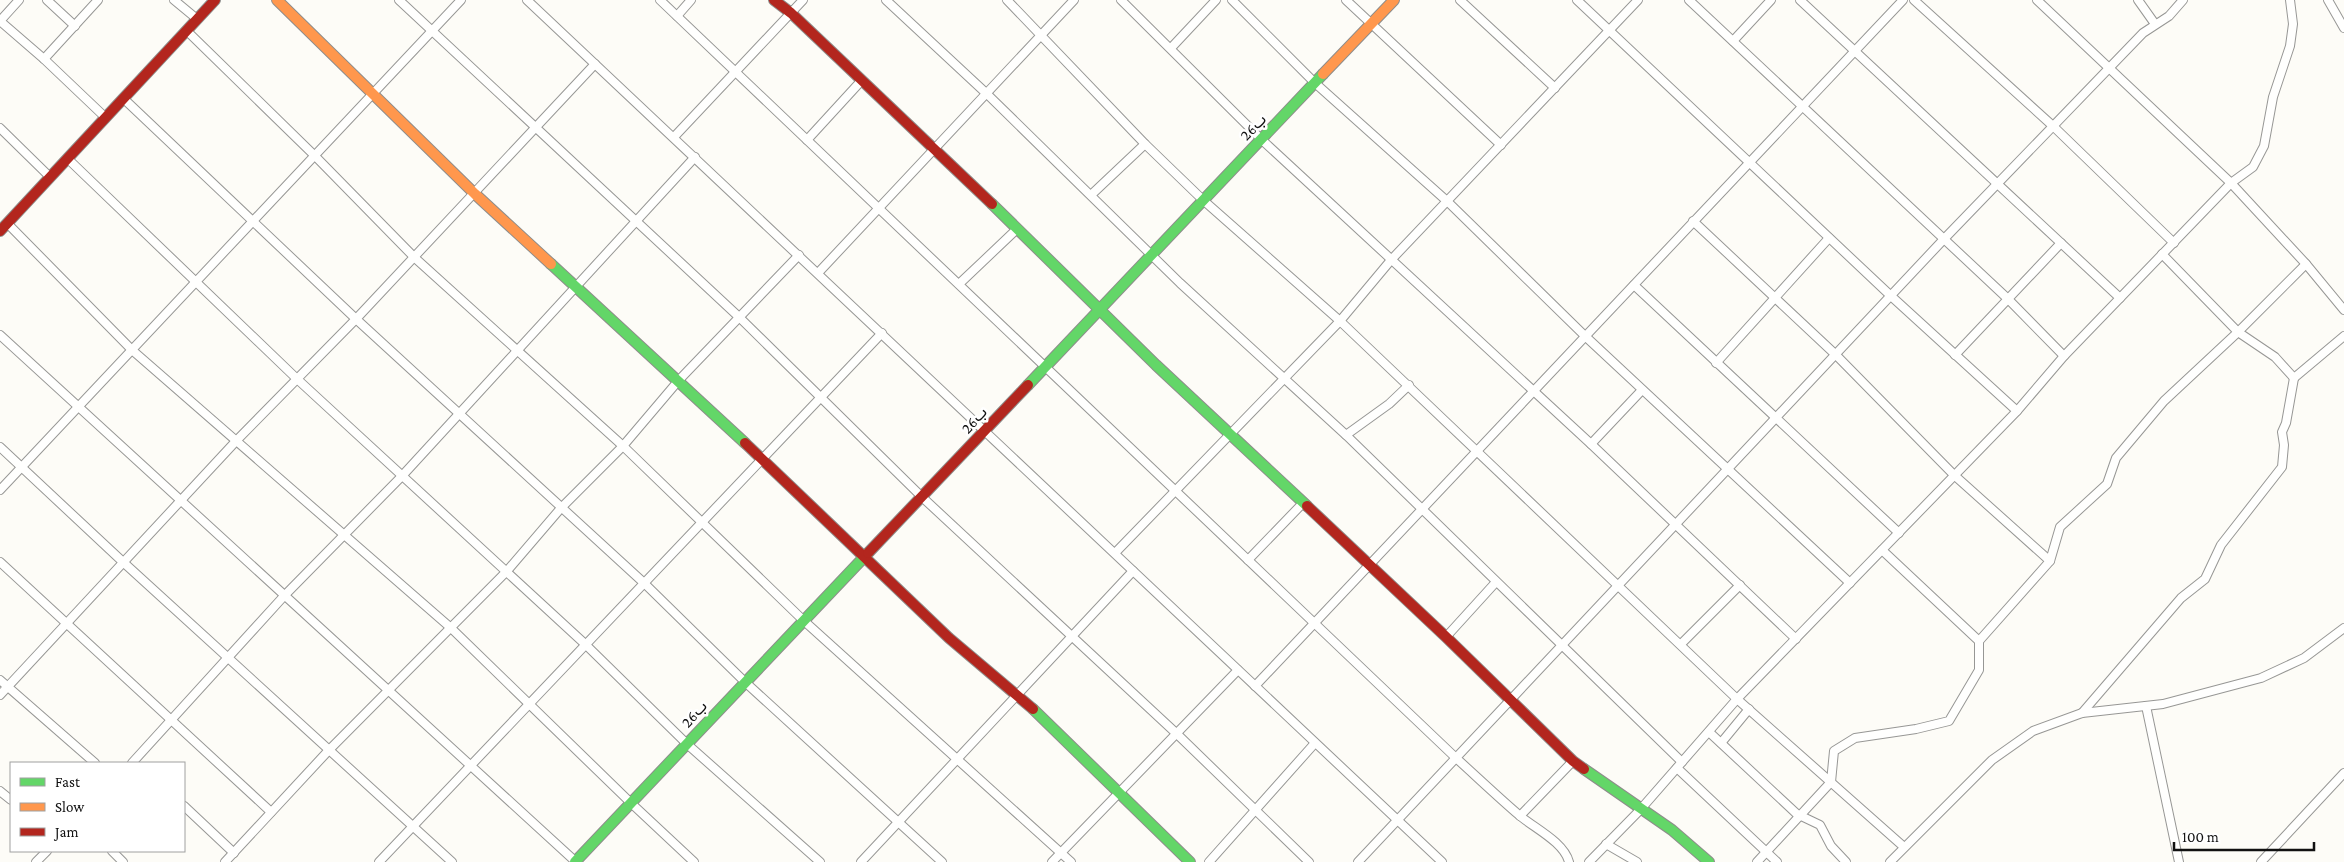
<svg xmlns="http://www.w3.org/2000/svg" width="2344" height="862" font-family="'Crimson Pro',Vazirmatn,serif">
	<rect width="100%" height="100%" fill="#fdfcf7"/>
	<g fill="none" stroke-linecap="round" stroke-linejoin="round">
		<defs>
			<g id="street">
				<path d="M 47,0 L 75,26"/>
				<path d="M 174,0 L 197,19"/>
				<path d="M 399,0 L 739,317 L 922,497 L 1177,734 L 1309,862"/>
				<path d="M 527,0 L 1442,862"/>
				<path d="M 660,0 L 1456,758 C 1477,777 1498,797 1519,815 C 1534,828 1564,842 1569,862"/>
				<path d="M 886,0 L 987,94 L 1180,283 L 1346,435 L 1682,762"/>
				<path d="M 1007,0 L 1145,144 L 1203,200 L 1340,321 L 1737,699 L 1904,847"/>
				<path d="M 1121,0 L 1262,140 L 1591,444 L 1796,639"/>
				<path d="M 1232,0 L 1315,83 L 1448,202 L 1585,336 L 1850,583"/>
				<path d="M 1346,0 L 1501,145"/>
				<path d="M 1460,0 L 1555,88"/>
				<path d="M 1577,0 L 1891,296 L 2017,411"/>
				<path d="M 1689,0 L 2008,299 L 2064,356"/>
				<path d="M 1800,0 L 2120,298"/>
				<path d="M 1914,0 L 2054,127 L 2174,243"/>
				<path d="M 2037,0 L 2231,183 L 2306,264 L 2344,310"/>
				<path d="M 2138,0 L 2155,24"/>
				<path d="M 2328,0 L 2344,28"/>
				<path d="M 677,16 L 691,0"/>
				<path d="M 0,21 L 44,59 L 106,118"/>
				<path d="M 0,21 L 19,0"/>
				<path d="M 187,31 L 315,156 L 415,258 L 623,446 L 803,620 L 1071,862"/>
				<path d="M 1733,41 L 1771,0"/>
				<path d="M 1171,48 L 1216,0"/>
				<path d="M 44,59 L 98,0"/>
				<path d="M 124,99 L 356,319 L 644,583 L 745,682 L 942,862"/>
				<path d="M 0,128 L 50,177"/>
				<path d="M 674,137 L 803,0"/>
				<path d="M 807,140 L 862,80"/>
				<path d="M 68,159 L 296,378 L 585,644 L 687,744 L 820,862"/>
				<path d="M 1091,195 L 1145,144"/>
				<path d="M 1693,221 L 1836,355 L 1954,475 L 2050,561"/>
				<path d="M 7,223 L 132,350 L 451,628 L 631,803 L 694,862"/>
				<path d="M 2162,254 L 2238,332 L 2275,357 L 2294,378"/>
				<path d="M 818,273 L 1074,0"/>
				<path d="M 959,284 L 1017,229"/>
				<path d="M 1634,285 L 1899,533"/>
				<path d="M 0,335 L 576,862"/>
				<path d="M 1955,355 L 2061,243"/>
				<path d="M 1716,363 L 1829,238"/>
				<path d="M 2294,378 L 2344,336"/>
				<path d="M 1346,435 L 1389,404 L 1409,385"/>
				<path d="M 1591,444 L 1642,390"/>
				<path d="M 0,447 L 123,562 L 452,862"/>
				<path d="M 0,490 L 461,0"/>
				<path d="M 1882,550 L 1979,641"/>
				<path d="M 1115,553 L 1340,321 L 1391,260 L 1638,0"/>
				<path d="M 1248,560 L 1303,503"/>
				<path d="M 0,562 L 271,812"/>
				<path d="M 1446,637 L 1496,582"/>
				<path d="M 1681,644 L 1740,585"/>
				<path d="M 0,680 L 95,763"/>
				<path d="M 1255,686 L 1903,0"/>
				<path d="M 0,695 L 237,440 L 356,319 L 595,64"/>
				<path d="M 2146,706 L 2179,862"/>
				<path d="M 2082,713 L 2181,598 L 2205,579 L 2221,545 L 2282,467 L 2284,445 L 2282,432 L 2286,423 L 2294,378"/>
				<path d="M 1709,732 L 1799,816"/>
				<path d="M 1721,743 L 1749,709"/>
				<path d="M 132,763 L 284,596 L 402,476 L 695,157"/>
				<path d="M 1677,768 L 1777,862"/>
				<path d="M 0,791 L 11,800"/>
				<path d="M 184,806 L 234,853"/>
				<path d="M 1799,815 L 1820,825 L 1831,846 L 1846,862"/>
				<path d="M 1520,816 L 1573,761"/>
				<path d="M 1606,844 L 1637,862"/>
				<path d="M 112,851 L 123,862"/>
				<path d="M 36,862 L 47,851"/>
				<path d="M 225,862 L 329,750 L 507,571 L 561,508 L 623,446 L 679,380 L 799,255"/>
				<path d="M 379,862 L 882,333"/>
				<path d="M 861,862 L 1133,571"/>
				<path d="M 1052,862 L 1238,670"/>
				<path d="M 1209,862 L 1315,743"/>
				<path d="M 1358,862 L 1944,239 L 2143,33 L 2169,16 L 2183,0"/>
				<path d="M 1589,862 L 1640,810 L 1737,699 L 2017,411 L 2064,356 L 2231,183 L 2253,167 L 2264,146 L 2273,97 L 2290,46 L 2293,24 L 2290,0"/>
				<path d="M 1757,862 L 1831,782 L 1834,751 L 1855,738 L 1916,729 L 1949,721 L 1979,670 L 1979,641 L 2050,561 L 2060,527 L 2107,484 L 2116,458 L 2164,401 L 2238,332 L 2306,264"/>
				<path d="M 1890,862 L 1992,760 L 2033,731 L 2082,713 L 2163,704 L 2261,678 L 2304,658 L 2344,628"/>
				<path d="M 2261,862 L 2344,773"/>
			</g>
			<g id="fast">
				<path d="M 992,204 L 1156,365 L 1307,506"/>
				<path d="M 551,264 L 745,443"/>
				<path d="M 1028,385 L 1323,74"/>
				<path d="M 1033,709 L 1190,862"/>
				<path d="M 1584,769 L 1672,830 L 1709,862"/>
				<path d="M 575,862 L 868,553"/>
			</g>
			<g id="slow">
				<path d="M 277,0 L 475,194 L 551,264"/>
				<path d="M 1323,74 L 1394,0"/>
			</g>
			<g id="jam">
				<path d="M 774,0 L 791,13 L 992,204"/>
				<path d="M 0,231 L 215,0"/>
				<path d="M 745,443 L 949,638 L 1033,709"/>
				<path d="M 1307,506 L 1446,637 L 1573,761 L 1584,769"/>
				<path d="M 868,553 L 1028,385"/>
			</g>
		</defs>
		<use href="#street" stroke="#979795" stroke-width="10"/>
		<use href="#fast" stroke="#8e8d8b" stroke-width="12"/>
		<use href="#slow" stroke="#8e8d8b" stroke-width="12"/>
		<use href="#jam" stroke="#8e8d8b" stroke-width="12"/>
		<use href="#street" stroke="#fffffe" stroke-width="8"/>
		<use href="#fast" stroke="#63d668" stroke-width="10"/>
		<use href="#slow" stroke="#ff974d" stroke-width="10"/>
		<use href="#jam" stroke="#b3261e" stroke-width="10"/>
	</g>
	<g text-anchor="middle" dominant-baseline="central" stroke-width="5" stroke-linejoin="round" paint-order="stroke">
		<g font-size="16" fill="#111" stroke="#fff">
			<text transform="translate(1253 127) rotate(-46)">26ب</text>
			<text transform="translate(974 420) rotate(-47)">26ب</text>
			<text transform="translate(694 714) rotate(-47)">26ب</text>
		</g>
	</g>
	<rect x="10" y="762" width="175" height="90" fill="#ffffff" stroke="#a0a0a0"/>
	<rect x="20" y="778" width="25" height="8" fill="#63d668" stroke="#a0a0a0"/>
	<text x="55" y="787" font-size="15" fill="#111111">Fast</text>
	<rect x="20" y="803" width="25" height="8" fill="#ff974d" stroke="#a0a0a0"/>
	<text x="55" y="812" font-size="15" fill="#111111">Slow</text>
	<rect x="20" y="828" width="25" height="8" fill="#b3261e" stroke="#a0a0a0"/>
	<text x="55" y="837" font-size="15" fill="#111111">Jam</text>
	<path d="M2174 842v8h140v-8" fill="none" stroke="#111111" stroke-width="2.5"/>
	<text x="2182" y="842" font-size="15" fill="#111111" stroke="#ffffff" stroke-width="4" paint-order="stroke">100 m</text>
</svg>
